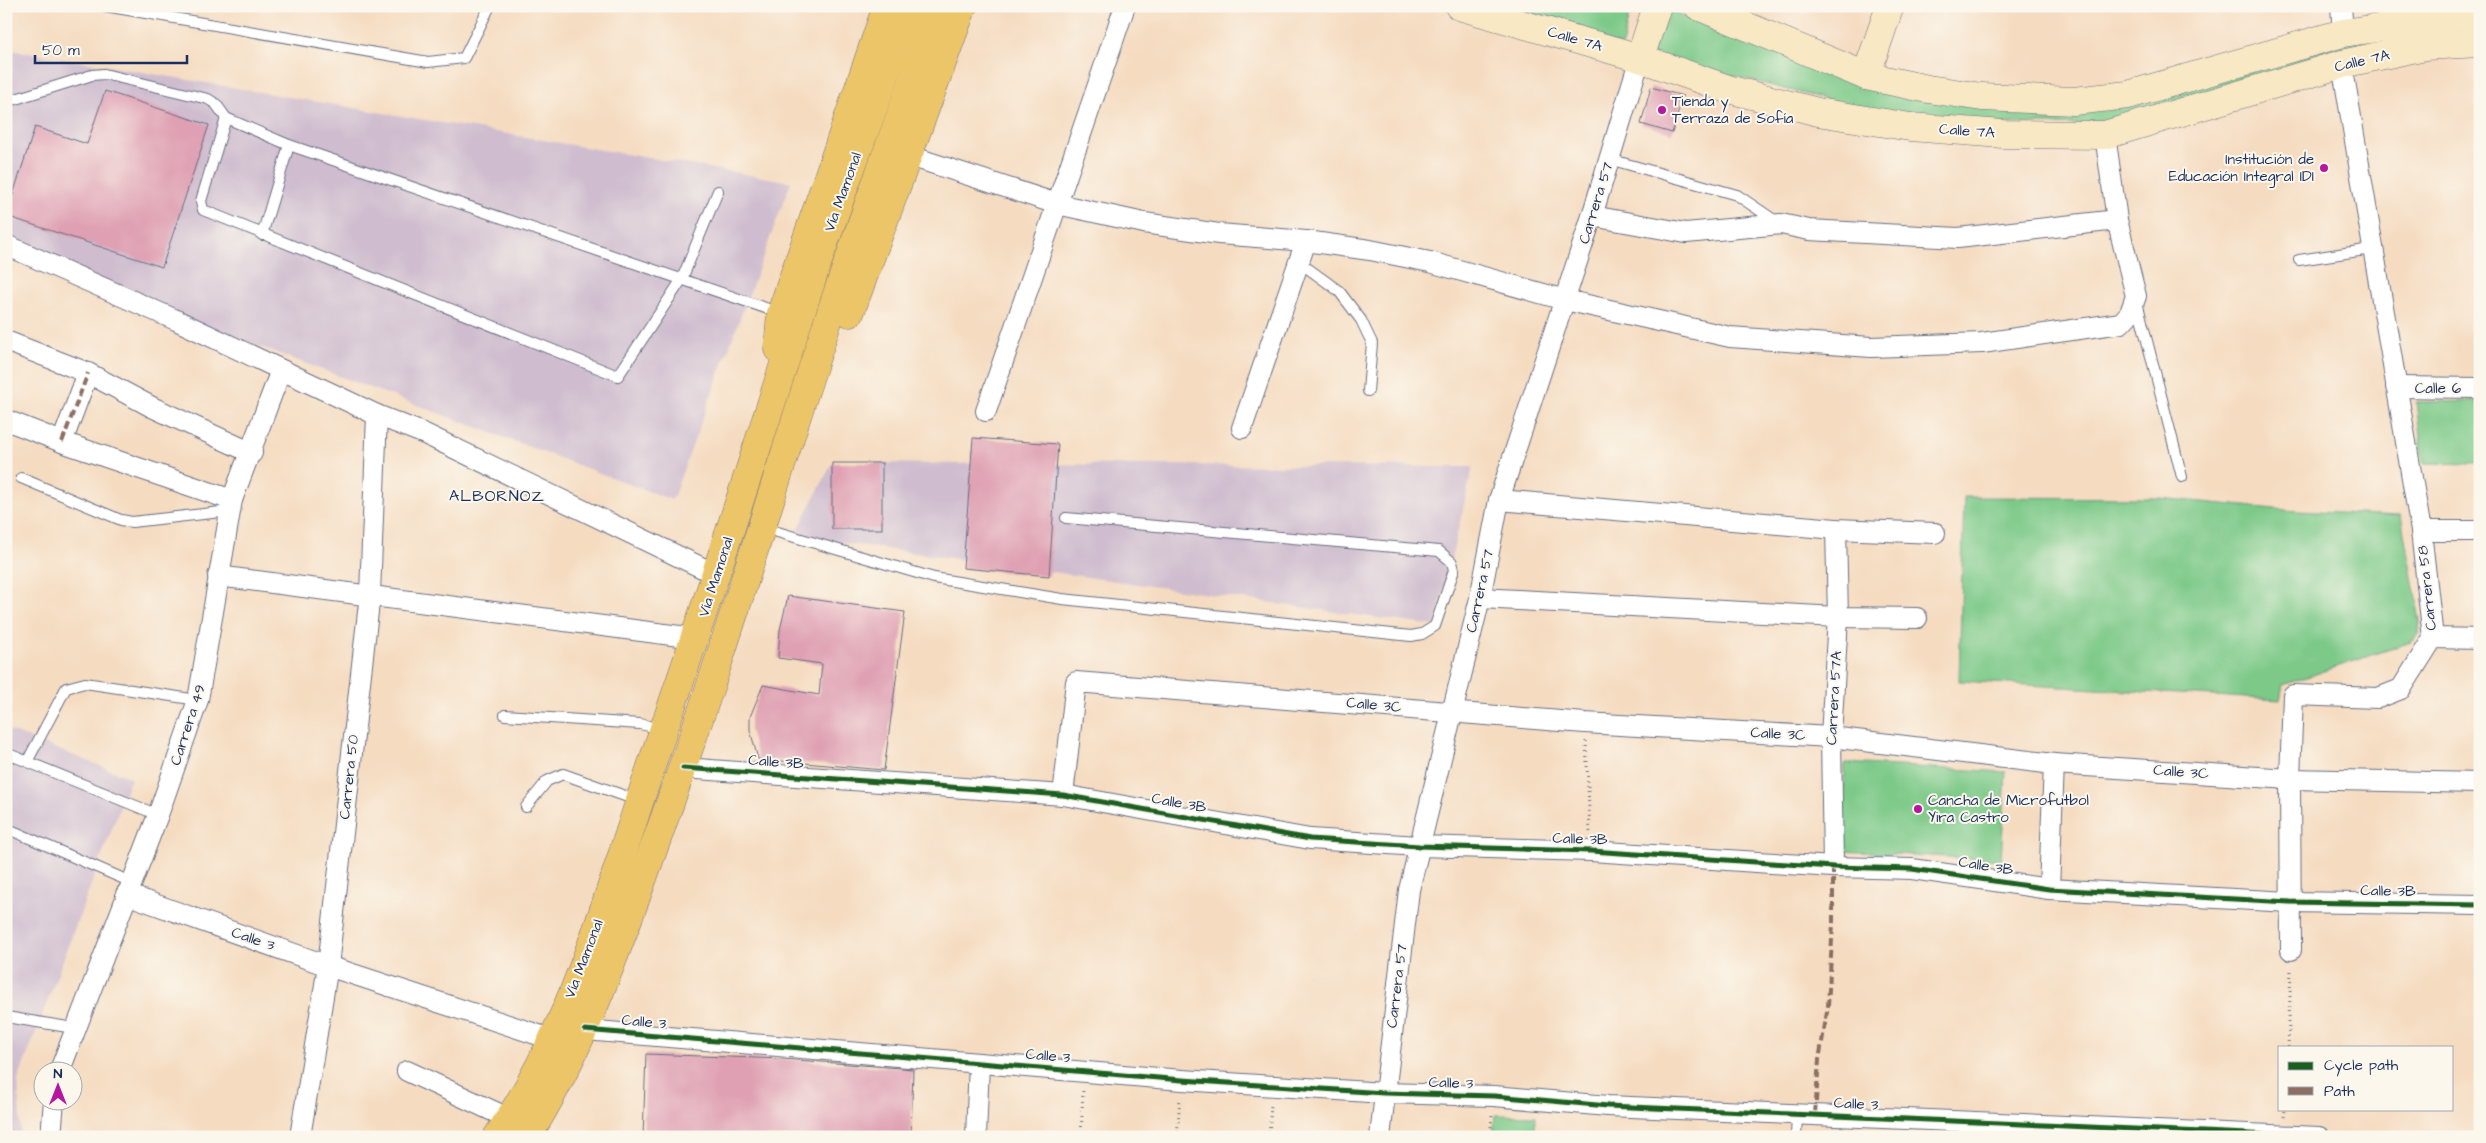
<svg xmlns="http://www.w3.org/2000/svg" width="2486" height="1143" font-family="'Architects Daughter',sans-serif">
	<rect width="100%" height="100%" fill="#fbf7ec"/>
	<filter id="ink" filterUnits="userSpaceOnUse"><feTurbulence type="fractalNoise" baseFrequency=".02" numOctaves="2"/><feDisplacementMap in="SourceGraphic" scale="10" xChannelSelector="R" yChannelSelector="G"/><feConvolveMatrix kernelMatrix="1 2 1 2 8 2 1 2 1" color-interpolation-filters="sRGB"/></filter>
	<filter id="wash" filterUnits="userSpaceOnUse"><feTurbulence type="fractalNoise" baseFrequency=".0096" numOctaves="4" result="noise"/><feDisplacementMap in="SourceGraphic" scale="20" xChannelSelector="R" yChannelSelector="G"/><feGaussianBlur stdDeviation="1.12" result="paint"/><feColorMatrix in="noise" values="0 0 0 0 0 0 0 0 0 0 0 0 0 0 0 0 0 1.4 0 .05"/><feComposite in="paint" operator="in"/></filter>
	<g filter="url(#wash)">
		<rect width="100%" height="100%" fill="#f5dcc1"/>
		<g fill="#cfbdcf">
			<path d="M 6,49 L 791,182 L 672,500 L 6,252 Z"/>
			<path d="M 832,463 L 1473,467 L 1435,626 L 795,536 Z"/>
			<path d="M 6,729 L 131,778 L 18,1080 L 21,1137 L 6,1137 Z"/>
		</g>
		<g fill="#7cc988" stroke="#4c7c73">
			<path d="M 1494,6 L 1631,6 L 1622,46 Z"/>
			<path d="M 1668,10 L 1863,86 L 2099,106 L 2352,38 L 2480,23 L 2101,125 L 1980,123 L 1860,108 L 1651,55 Z"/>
			<path d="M 2480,401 L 2480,464 L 2423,463 L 2416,402 Z"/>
			<path d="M 1964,497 L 2160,498 L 2297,511 L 2401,516 L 2420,621 L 2419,633 L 2411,642 L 2283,685 L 2280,700 L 1959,681 Z"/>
			<path d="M 1845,763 L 2006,772 L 2001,860 L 1841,851 Z"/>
			<path d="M 1495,1115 L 1536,1116 L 1534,1137 L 1493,1137 Z"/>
		</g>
		<g id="blocks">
			<g fill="#dfa0b3">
				<path d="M 1651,87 L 1683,96 L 1672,133 L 1641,124 Z"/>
				<path d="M 105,91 L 209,125 L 162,267 L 6,216 L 35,127 L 87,144 Z"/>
				<path d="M 973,438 L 1058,444 L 1049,576 L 963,568 Z"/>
				<rect x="832" y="463" width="50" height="66"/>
				<path d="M 788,596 L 905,612 L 884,770 L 758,759 L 750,730 L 750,717 L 763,685 L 819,695 L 822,664 L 778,658 L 780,630 Z"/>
				<path d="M 646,1054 L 783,1059 L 913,1069 L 911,1137 L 643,1137 Z"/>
			</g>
		</g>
	</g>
	<g filter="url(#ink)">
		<use href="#blocks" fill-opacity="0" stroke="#676c81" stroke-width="1"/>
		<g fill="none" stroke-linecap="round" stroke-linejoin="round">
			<defs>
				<g id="lane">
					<path d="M 105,6 L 428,62 L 464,58 L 490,6"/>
					<path d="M 6,102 L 92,75 L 104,74 L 208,99 L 216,104 L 226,118 L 289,145 L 780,313"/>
					<path d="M 226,118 L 201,201 L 203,210 L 618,376 L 682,279 L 718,191"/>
					<path d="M 1609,159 L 1737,195 L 1777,222"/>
					<path d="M 262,235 L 289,145"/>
					<path d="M 2299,260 L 2372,249"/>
					<path d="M 1299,262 L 1339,291 L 1361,320 L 1372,343 L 1368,391"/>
					<path d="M 2137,302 L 2182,477"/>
					<path d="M 21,478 L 121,520 L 132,522 L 230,511"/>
					<path d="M 764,528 L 934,578 L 1062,599 L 1411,636 L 1422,634 L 1435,626 L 1454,570 L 1452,562 L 1439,551 L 1066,518"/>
					<path d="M 505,715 L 640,724 L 663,729"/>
					<path d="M 6,753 L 158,815"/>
					<path d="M 28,760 L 66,688 L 85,683 L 198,700"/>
					<path d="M 526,807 L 547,781 L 563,774 L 639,801"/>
					<path d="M 6,828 L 131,882"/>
					<path d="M 6,1017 L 74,1028"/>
					<path d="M 1796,1137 L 1797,1114"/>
				</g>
				<g id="street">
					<path d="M 2341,6 L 2343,33"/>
					<path d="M 907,155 L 1057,204 L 1144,223 L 1219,234 L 1306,241 L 1370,250 L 1430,262 L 1565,300 L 1730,337 L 1871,347 L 1982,343 L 2121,323 L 2130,313 L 2136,296 L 2117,220 L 2105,135"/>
					<path d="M 1592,216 L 1686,233 L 1781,224 L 1809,230 L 1958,238 L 2117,220"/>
					<path d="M 6,245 L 176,320 L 377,415 L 425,434 L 717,575"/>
					<path d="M 6,341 L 88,373 L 152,407 L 252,453"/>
					<path d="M 2396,387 L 2480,388"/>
					<path d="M 986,411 L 1125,6"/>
					<path d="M 6,420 L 62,442 L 232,500"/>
					<path d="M 1242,428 L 1306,241"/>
					<path d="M 62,442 L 88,373"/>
					<path d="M 1499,500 L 1836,529 L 1935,533"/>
					<path d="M 2421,531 L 2480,531"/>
					<path d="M 218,576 L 695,638"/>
					<path d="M 1480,598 L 1838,617 L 1917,618"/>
					<path d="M 2433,638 L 2480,639"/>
					<path d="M 683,768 L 1063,795 L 1310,839 L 1419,846 L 1591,851 L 1833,867 L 1912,869 L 2049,889 L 2290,902 L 2480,905"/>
					<path d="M 1063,795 L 1076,682 L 1585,723 L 1831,737 L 2054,764 L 2290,779 L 2480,783"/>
					<path d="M 1833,867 L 1831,737 L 1838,617 L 1836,529"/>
					<path d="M 2049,889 L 2054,764"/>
					<path d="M 126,894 L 328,966 L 551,1039"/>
					<path d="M 2291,950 L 2290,779 L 2293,695 L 2378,698 L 2401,689 L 2433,638 L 2421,531 L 2342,64"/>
					<path d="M 585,1030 L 1182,1080 L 1384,1093 L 1494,1096 L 1608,1106 L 2319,1137"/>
					<path d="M 60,1070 L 158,815 L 198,700 L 232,500 L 281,370"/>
					<path d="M 407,1071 L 510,1119"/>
					<path d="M 51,1137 L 54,1100"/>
					<path d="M 300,1137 L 328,966 L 370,594 L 377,415"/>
					<path d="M 976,1137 L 979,1063"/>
					<path d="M 1380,1137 L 1409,890 L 1480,598 L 1499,500 L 1592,216 L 1640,58"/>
				</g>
				<g id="secondary">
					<path d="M 1459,6 L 1640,58 L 1728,89 L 1818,112 L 1910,127 L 2003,134 L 2105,135 L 2342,64 L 2425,46 L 2480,43"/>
					<path d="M 1698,6 L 1866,76 L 1928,89 L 1982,97 L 2074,101 L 2128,95 L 2343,33 L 2454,17 L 2480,16"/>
					<path d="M 1640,58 L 1657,6"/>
					<path d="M 1866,76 L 1890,6"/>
				</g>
				<g id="primary">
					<path d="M 850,313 L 963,6"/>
					<path d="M 778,349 L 781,313 L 887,6"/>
					<path d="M 497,1137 C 577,1022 613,876 658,746 C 711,593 759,439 810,285 C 841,192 877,99 911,6"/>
					<path d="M 527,1137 C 578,1056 611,967 643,878 C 668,809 692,741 715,672 C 756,547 794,422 836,297 C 869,200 905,103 940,6"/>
				</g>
			</defs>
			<use href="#lane" stroke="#676c81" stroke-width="12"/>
			<use href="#street" stroke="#676c81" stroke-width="22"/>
			<use href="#secondary" stroke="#676c81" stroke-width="29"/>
			<use href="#primary" stroke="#676c81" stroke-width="29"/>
			<g stroke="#676c81" stroke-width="3" stroke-dasharray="1 4" stroke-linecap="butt">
				<path d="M 1586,741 L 1590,832"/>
				<path d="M 2288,1047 L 2291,970"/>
				<path d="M 2284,1117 L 2285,1109"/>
				<path d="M 1081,1137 L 1083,1090"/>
				<path d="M 1177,1137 L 1180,1098"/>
				<path d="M 1269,1137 L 1271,1104"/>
				<path d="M 1490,1137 L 1492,1115"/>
			</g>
			<use href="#lane" stroke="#fff" stroke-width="10"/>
			<use href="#street" stroke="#fff" stroke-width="20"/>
			<use href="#secondary" stroke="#f8e8c3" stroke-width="28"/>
			<use href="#primary" stroke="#edc569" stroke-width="28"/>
			<g stroke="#8d6e63" stroke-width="4" stroke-dasharray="8 4" stroke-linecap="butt">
				<path d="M 62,442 L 88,373"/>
				<path d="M 1815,1114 L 1819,1060 L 1828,1006 L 1833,923 L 1833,867"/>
			</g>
			<defs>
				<g id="cycleway">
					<path d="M 683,768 L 1063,795 L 1310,839 L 1419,846 L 1591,851 L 1833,867 L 1912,869 L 2049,889 L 2290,902 L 2480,905"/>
					<path d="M 585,1030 L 1182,1080 L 1384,1093 L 1494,1096 L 1608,1106 L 2319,1137"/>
				</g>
			</defs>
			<use href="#cycleway" stroke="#fbf7ec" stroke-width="8"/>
			<use href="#cycleway" stroke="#1b5e20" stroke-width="5"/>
		</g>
	</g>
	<g fill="#b5179e" stroke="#fbf7ec" stroke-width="2">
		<circle cx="1662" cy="110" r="5"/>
		<circle cx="2324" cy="168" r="5"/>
		<circle cx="1918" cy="809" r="5"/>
	</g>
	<g text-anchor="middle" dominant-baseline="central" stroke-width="4" stroke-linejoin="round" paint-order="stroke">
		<g font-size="15" fill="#1b2f5e" stroke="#fbf7ec">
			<text transform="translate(1575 39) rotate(16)">Calle 7A</text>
			<text transform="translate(2362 61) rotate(-13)">Calle 7A</text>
			<text transform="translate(1967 131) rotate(4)">Calle 7A</text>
			<text transform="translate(843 192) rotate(-70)">Vía Mamonal</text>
			<text transform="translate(1596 203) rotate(-73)">Carrera 57</text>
			<text x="2438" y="388">Calle 6</text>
			<text transform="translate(716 577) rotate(-72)">Vía Mamonal</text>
			<text transform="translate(2427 588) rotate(-96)">Carrera 58</text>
			<text transform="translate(1480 591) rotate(-78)">Carrera 57</text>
			<text transform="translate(1834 698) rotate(-87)">Carrera 57A</text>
			<text transform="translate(1374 705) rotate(5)">Calle 3C</text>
			<text transform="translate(188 725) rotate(-72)">Carrera 49</text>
			<text transform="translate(1778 734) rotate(3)">Calle 3C</text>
			<text transform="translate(776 762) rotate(4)">Calle 3B</text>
			<text transform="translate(2181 772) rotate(4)">Calle 3C</text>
			<text transform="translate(349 777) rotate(-84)">Carrera 50</text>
			<text transform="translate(1179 803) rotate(10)">Calle 3B</text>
			<text transform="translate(1580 839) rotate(2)">Calle 3B</text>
			<text transform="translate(1986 866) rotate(9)">Calle 3B</text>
			<text transform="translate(2388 891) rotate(1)">Calle 3B</text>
			<text transform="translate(253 939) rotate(19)">Calle 3</text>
			<text transform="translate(584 959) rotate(-69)">Vía Mamonal</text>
			<text transform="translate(1397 986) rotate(-83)">Carrera 57</text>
			<text transform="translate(644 1022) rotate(5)">Calle 3</text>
			<text transform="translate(1048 1056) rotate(5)">Calle 3</text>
			<text transform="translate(1451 1083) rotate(2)">Calle 3</text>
			<text transform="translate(1856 1104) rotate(3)">Calle 3</text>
		</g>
		<g font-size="15" fill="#1b2f5e" stroke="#fbf7ec" text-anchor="start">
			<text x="1672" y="101">Tienda y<tspan x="1672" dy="17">Terraza de Sofía</tspan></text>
			<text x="2314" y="159" text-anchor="end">Institución de<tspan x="2314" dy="17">Educación Integral IDI</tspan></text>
			<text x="1928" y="800">Cancha de Microfutbol<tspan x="1928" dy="17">Yira Castro</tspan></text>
		</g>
		<g font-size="16" letter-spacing="1" fill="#1b2f5e" stroke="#fbf7ec">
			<text x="497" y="496">ALBORNOZ</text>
		</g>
	</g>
	<rect width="2486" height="1143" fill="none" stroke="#fbf7ec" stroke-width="25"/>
	<rect x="2278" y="1046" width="175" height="65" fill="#fbf7ec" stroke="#a1a7b3"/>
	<rect x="2288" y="1062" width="25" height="8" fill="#1b5e20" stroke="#a1a7b3"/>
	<text x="2324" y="1070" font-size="15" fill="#1b2f5e">Cycle path</text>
	<rect x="2288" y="1087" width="25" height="8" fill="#8d6e63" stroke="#a1a7b3"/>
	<text x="2324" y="1096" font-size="15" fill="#1b2f5e">Path</text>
	<g transform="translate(58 1086)"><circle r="24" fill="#fbf7ec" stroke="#a1a7b3"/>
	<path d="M0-4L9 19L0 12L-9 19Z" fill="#b5179e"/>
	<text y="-8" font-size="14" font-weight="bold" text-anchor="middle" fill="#1b2f5e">N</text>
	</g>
	<path d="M35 55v8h152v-8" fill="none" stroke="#1b2f5e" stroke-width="2.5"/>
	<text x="42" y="55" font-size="15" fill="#1b2f5e" stroke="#fbf7ec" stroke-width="4" paint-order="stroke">50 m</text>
</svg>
